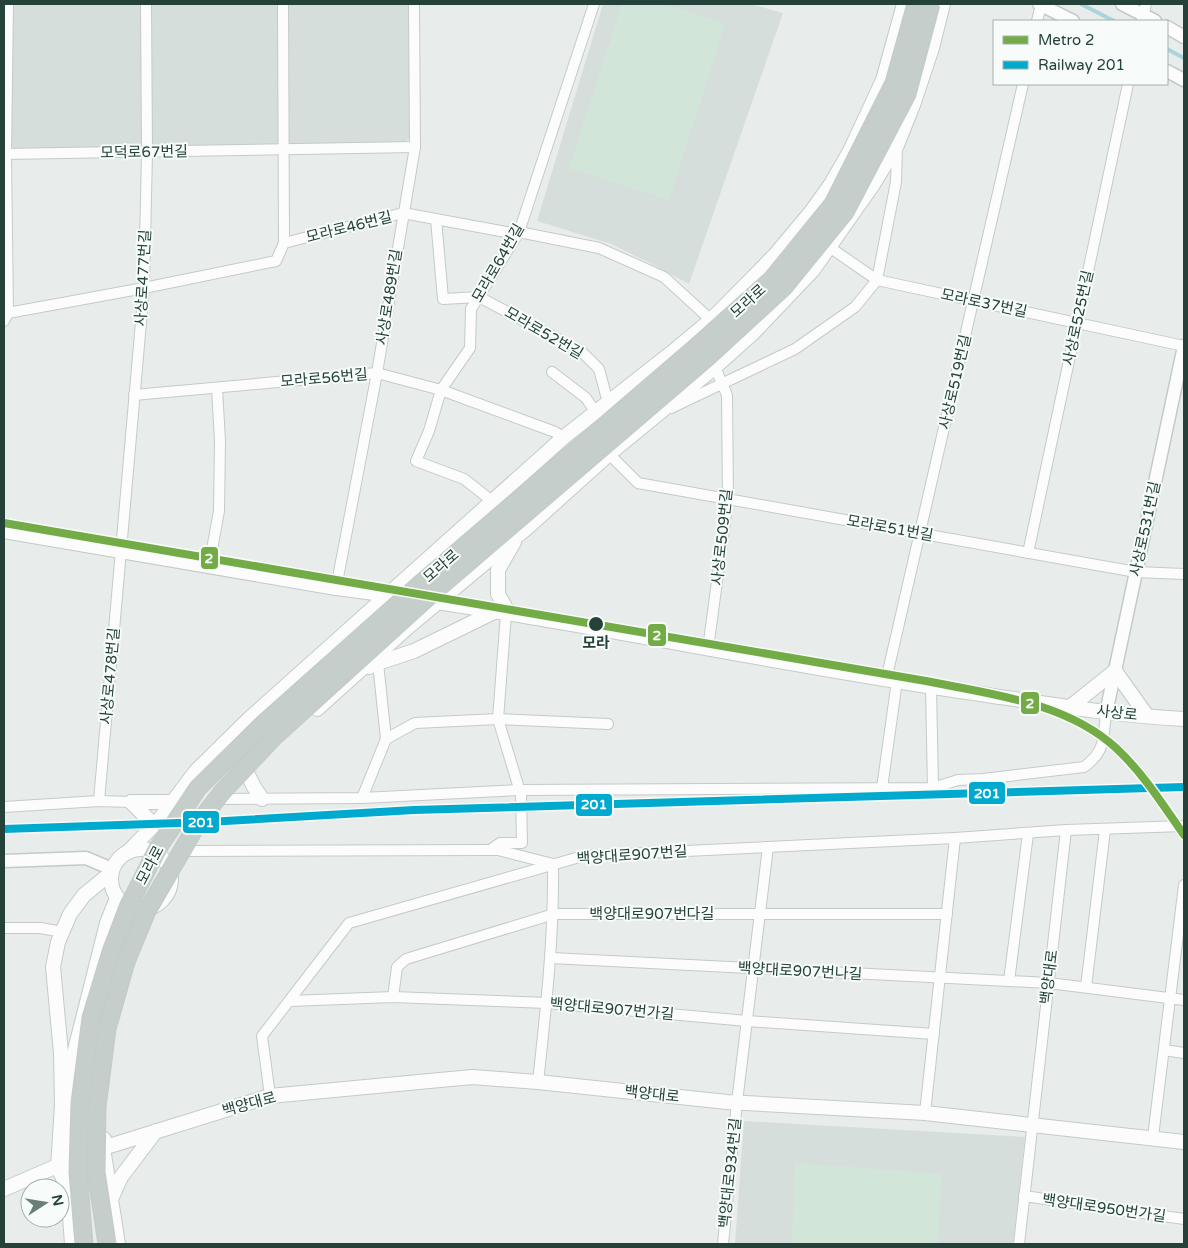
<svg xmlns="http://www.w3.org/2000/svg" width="1188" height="1248" font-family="'Varela Round','Noto Sans KR',sans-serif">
	<rect width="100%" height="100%" fill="#e8edeb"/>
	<g fill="#d6dedb">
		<path d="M 4,4 L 408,4 L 410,137 L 399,149 L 4,155 Z"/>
		<path d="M 603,4 L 750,4 L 783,13 L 689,284 L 652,264 L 611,244 L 537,221 Z"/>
		<path d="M 744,1121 L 1025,1137 L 1013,1244 L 735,1244 Z"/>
	</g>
	<g fill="#d1e6d8">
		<path d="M 622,4 L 664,4 L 725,24 L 669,200 L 569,168 Z"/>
		<path d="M 795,1163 L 941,1174 L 938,1244 L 792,1244 Z"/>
	</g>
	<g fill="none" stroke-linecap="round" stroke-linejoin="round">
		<g stroke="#a9d4db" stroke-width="4">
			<path d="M 1081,4 L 1114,21"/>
			<path d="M 1167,49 L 1184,58"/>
		</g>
		<defs>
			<g id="minor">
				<path d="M 283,4 L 284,243"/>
				<path d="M 1037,21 L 1041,5"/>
				<path d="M 1142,21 L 1146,4"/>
				<path d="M 4,154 L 415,147"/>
				<path d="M 436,219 L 443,299 L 479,297 L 581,351 L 599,369 L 608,403"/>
				<path d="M 825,244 L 877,280 L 1184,346"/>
				<path d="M 8,313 L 144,288 L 276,261 L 284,243 L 403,213 L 506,232 L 519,232 L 599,248 L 664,277 L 711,320"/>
				<path d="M 4,321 L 8,313 L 6,154 L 8,4"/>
				<path d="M 552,372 L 586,398 L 596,413"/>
				<path d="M 134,395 L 377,373 L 441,390 L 555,432 L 564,437"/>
				<path d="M 671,408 L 795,349 L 855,307 L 877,280 L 896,182 L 897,147"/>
				<path d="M 609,454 L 638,483 L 1136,572 L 1184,574"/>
				<path d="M 492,501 L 464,479 L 416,461 L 429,431 L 441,390 L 470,348 L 471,309 L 519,232 L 594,4"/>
				<path d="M 1028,553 L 1128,84"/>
				<path d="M 209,566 L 219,511 L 220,441 L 217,388"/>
				<path d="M 336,588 L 377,373 L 415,147 L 414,4"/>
				<path d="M 708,649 L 728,499 L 727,395 L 715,367"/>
				<path d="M 378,663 L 386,739"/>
				<path d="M 886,680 L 1023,84"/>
				<path d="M 931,686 L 933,788"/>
				<path d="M 882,788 L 897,681"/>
				<path d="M 362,798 L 386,739 L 415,723 L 498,719 L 608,724"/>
				<path d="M 219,799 L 362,798 L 519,790 L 933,788 L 958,780 L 983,779 L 1084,767 C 1106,751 1103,738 1106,713"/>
				<path d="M 99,801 L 144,288 L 147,152 L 146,4"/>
				<path d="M 4,807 L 99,801 L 131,802"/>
				<path d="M 490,850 L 500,843 L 522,843 L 521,795 L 498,719 L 506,614"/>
				<path d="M 182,851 L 490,850 L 498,850 L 553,864 C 554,937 546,1009 538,1082"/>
				<path d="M 4,928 L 40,928 L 63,932"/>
				<path d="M 551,958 L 1049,983 L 1184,1000"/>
				<path d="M 1009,981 L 1028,834"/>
				<path d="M 1086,987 L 1105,830"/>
				<path d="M 393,997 L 397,967 L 406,959 L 554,914 L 947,914"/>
				<path d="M 290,1001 L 393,997 L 547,1003 L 747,1021 L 934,1034"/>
				<path d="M 1164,1050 L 1184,1053"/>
				<path d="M 270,1096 L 262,1036 L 349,923 L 583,856 L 955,838 L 1066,830 L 1184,826"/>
				<path d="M 925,1113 L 955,838"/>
				<path d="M 1153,1137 L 1184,885"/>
				<path d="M 1024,1196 L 1184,1219"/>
				<path d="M 723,1244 L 737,1102 L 768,847"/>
				<path d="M 1019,1244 L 1066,830"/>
			</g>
			<g id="tertiary">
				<path d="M 1039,4 L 1073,21"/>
				<path d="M 1122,4 L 1155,21"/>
				<path d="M 1167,27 L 1184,37"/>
				<path d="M 1167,71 L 1184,80"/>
				<path d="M 1106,713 L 1184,346"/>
				<path d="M 4,861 L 86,858 L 112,869"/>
			</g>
			<g id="secondary">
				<path d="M 4,531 L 336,588 C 543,614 747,659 953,690 C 1030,701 1107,715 1184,719"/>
				<path d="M 509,614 L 498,594 L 498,570 L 514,542"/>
				<path d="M 369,667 L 378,663 L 414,651 L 494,612"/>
				<path d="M 1070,707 L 1115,671 L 1147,716"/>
				<path d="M 317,709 L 408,627 L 528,527 L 609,454 L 715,367 L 753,333 L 813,270 L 872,186 L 897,145 L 913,105 L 932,48 L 943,4"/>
				<path d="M 246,771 L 254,787 L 262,799"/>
				<path d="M 131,802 L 172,802"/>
				<path d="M 131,802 L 154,825"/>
				<circle cx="141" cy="879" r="30"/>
				<path d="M 127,853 L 159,820 L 196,771 L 250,718 L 564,437 L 675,350 L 711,320 L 775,255 L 811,212 L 831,184 L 850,151 L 883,80 L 904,4"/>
				<path d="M 104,1139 L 103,1148 L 118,1244"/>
				<path d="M 70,1168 L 70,1096 L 75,1050 L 107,923 L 117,898"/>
				<path d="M 4,1189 L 71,1160 L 103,1148 L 270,1096 L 472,1077 L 538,1082 L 727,1102 L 925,1113 L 1184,1142"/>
				<path d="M 111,1199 L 121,1177 L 156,1131"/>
				<path d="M 72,1244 L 68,1189 L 58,1167 L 62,1105 L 61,1053 L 53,967 L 58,942 L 70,914 L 84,895 L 111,873"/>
			</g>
		</defs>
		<use href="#minor" stroke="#c5cac8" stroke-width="12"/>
		<use href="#tertiary" stroke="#c5cac8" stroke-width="15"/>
		<use href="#secondary" stroke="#c3cbc8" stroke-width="16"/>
		<use href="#minor" stroke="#fcfcfc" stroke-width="10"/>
		<use href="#tertiary" stroke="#fcfcfc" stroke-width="12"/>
		<use href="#secondary" stroke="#fcfcfc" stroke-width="14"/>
		<defs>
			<g id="trunk-bridge">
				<path d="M 84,1244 L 78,1172 L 80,1103 L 91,1018 L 111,952 L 129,905 L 158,848 L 198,788 L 264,723 L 420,584 L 695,348 L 772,279 L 833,204 L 894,83 L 916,4"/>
				<path d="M 107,1244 L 96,1172 L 97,1107 L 107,1029 L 126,962 L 147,911 L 198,823 L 223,791 L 274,737 L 436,590 L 709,356 L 784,287 L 845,212 L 907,94 L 931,4"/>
			</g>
		</defs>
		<use href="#trunk-bridge" stroke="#c3ccc9" stroke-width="19" stroke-linecap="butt"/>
		<use href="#trunk-bridge" stroke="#c6cecc" stroke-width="16"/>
		<defs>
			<path id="rail-1" d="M 4,829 L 208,822 L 414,810 L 1184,787"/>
		</defs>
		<use href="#rail-1" stroke="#f7fbf9" stroke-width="11"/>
		<use href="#rail-1" stroke="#00a9ce" stroke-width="8"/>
		<defs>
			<path id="metro-1" d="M 4,523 L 926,681 C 990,694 1066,702 1116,748 C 1143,773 1163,805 1184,835"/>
		</defs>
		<use href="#metro-1" stroke="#f7fbf9" stroke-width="11"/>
		<use href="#metro-1" stroke="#73ac46" stroke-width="8"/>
	</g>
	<circle fill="#24423a" stroke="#f7fbf9" stroke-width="2" cx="596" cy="624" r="8"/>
	<g text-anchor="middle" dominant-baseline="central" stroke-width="4" stroke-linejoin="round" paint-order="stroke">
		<g font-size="15" fill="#24423a" stroke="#f7fbf9">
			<text transform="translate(144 152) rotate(-1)">모덕로67번길</text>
			<text transform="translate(349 227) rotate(-14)">모라로46번길</text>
			<text transform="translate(498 263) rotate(-60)">모라로64번길</text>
			<text transform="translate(143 278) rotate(-87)">사상로477번길</text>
			<text transform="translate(389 297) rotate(-81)">사상로489번길</text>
			<text transform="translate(748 301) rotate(-42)">모라로</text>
			<text transform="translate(984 303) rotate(12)">모라로37번길</text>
			<text transform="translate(1078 318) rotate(-78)">사상로525번길</text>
			<text transform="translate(544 333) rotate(30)">모라로52번길</text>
			<text transform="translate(324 378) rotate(-5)">모라로56번길</text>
			<text transform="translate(955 382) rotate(-77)">사상로519번길</text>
			<text transform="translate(890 528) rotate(10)">모라로51번길</text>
			<text transform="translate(1145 529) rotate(-78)">사상로531번길</text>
			<text transform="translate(722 537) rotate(-84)">사상로509번길</text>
			<text transform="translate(441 566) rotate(-41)">모라로</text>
			<text transform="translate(110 676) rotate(-85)">사상로478번길</text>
			<text transform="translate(1117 713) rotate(6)">사상로</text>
			<text transform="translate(632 855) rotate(-4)">백양대로907번길</text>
			<text transform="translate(150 865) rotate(-62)">모라로</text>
			<text x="652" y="914">백양대로907번다길</text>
			<text transform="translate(800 971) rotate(3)">백양대로907번나길</text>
			<text transform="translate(1049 977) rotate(-83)">백양대로</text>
			<text transform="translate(612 1009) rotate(5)">백양대로907번가길</text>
			<text transform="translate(652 1094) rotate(6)">백양대로</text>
			<text transform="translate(249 1104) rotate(-15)">백양대로</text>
			<text transform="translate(730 1173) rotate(-84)">백양대로934번길</text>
			<text transform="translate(1104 1208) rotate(8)">백양대로950번가길</text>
		</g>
		<g font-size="15" font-weight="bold" fill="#24423a" stroke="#f7fbf9">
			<text x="596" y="643">모라</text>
		</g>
	</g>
	<g stroke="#f7fbf9" stroke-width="2">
		<rect x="200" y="546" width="19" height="24" rx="5" fill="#73ac46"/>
		<rect x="647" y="623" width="20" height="24" rx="5" fill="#73ac46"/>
		<rect x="1020" y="691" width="20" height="24" rx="5" fill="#73ac46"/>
		<rect x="968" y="781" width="38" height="24" rx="5" fill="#00a9ce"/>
		<rect x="575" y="793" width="38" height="24" rx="5" fill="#00a9ce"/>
		<rect x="182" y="810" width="38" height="24" rx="5" fill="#00a9ce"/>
	</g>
	<g font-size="14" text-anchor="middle" font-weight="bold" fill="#fff">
		<text x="209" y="563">2</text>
		<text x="657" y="640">2</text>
		<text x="1030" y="708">2</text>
		<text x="987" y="798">201</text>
		<text x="594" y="809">201</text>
		<text x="201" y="827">201</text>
	</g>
	<rect width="1188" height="1248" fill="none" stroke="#24423a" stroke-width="10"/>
	<rect x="993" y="20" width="175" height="65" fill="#f7fbf9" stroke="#a3b1ad"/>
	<rect x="1003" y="36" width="25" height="8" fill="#73ac46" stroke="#a3b1ad"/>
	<text x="1038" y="45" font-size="15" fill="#24423a">Metro 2</text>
	<rect x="1003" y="61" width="25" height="8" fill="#00a9ce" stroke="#a3b1ad"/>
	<text x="1038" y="70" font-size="15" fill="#24423a">Railway 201</text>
	<g transform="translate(45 1203) rotate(78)"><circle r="24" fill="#f7fbf9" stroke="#a3b1ad"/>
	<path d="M0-4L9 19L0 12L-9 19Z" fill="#697e78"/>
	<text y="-8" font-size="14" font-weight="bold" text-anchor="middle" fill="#24423a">N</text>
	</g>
</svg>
